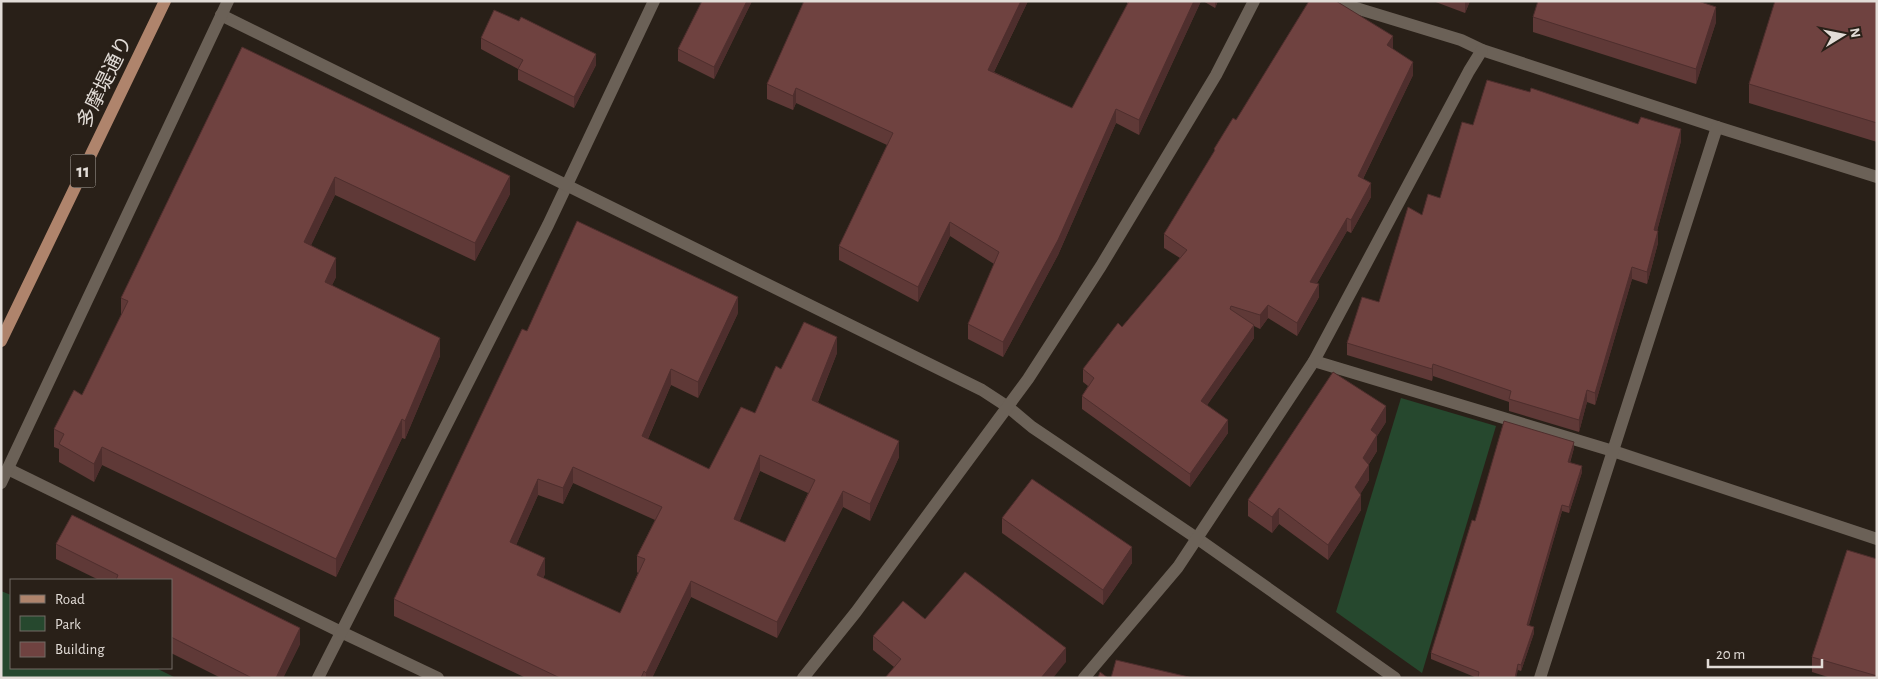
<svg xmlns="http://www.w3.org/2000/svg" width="1878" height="679" font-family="'Alegreya Sans','Noto Sans JP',sans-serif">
	<rect width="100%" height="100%" fill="#292018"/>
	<g fill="#26482e">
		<path d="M 1401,398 L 1496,426 L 1422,673 L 1336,612 Z"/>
		<path d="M 1,591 L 11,595 L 11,668 L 156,668 L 176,678 L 1,678 Z"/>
	</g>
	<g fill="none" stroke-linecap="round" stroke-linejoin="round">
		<path stroke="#6b6157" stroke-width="12" d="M 1314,361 L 1613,451 L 1877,539"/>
		<g stroke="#6b6157" stroke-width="12">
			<path d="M 1333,1 L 1461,40 L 1482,50 L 1717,127 L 1877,177"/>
			<path d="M 1008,407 L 1032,427 L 1198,539 L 1395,678"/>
			<path d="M 8,469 L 341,632 L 438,678"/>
			<path d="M 318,678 L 548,225 L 654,1"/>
			<path d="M 1084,678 L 1178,567 L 1314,361 L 1469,71 L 1482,50"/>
			<path d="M 1540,678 L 1717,127"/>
		</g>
		<g stroke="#6b6157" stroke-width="12">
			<path d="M 221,15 L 982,390 L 1008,407"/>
			<path d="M 1,483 L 228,1"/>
			<path d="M 803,678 L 856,612 L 1028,379 L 1101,266 L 1216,75 L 1254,1"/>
		</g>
		<path stroke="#af846c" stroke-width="12" d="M 1,341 L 165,1"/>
	</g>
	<g fill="#5f3937" fill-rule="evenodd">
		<path d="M 752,1 L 714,79 L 678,61 L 678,49 Z"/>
		<path d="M 804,1 L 1028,1 L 994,72 L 1072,108 L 1127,5 L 1127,1 L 1201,1 L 1139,135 L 1116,123 L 1058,255 L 1003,357 L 968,339 L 968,324 L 994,264 L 950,236 L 918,302 L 839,260 L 839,246 L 887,145 L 796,103 L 793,110 L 767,99 L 767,84 Z"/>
		<path d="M 1203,1 L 1218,1 L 1215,8 Z"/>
		<path d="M 1433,1 L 1470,1 L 1465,13 Z"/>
		<path d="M 1877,1 L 1877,142 L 1749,103 L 1749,84 Z"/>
		<path d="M 1533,17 L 1716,22 L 1696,84 L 1533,32 Z"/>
		<path d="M 481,38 L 596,65 L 574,108 L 518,80 L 518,69 L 481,49 Z"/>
		<path d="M 242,47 L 510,194 L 475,261 L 335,195 L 311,245 L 336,277 L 332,285 L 440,356 L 405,439 L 402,438 L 336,577 L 102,465 L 94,482 L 59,462 L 59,449 L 54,447 L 54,429 L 82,395 L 121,316 L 121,298 Z"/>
		<path d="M 1393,49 L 1413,75 L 1363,179 L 1371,197 L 1351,233 L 1347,231 L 1317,283 L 1319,297 L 1297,336 L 1268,318 L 1260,329 L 1254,326 L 1254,338 L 1207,405 L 1228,433 L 1190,487 L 1082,409 L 1082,396 L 1088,386 L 1083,382 L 1083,369 L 1122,327 L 1180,258 L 1164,248 L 1164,234 L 1214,152 L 1214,149 L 1236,120 Z"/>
		<path d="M 1473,125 L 1681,141 L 1657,231 L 1658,243 L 1647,284 L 1632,279 L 1595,405 L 1587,402 L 1579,432 L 1509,411 L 1509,402 L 1433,376 L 1432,381 L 1347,355 L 1347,343 L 1379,302 L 1422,215 L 1440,198 Z"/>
		<path d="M 738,313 L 698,398 L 671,385 L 648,439 L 709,469 L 755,413 L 781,369 L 837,353 L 818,402 L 899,457 L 870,521 L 843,507 L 777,638 L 691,597 L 652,678 L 526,678 L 394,616 L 394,599 ZM 760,471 L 808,493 L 785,542 L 739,522 ZM 573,483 L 655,520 L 637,556 L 637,572 L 638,573 L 620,613 L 543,578 L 545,574 L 516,545 L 538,495 L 563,504 Z"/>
		<path d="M 1386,422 L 1377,436 L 1377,451 L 1369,464 L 1369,480 L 1360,494 L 1361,510 L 1328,560 L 1279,524 L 1272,533 L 1248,516 L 1248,500 Z"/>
		<path d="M 1574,448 L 1570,463 L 1582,472 L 1569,513 L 1562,511 L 1529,625 L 1534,633 L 1521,671 L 1518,670 L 1477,678 L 1431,659 L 1431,653 L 1475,521 Z"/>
		<path d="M 72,515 L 300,628 L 300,644 L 283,678 L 221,678 L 171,653 L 171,580 L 99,580 L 56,559 L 56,544 Z"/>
		<path d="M 1002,518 L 1132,563 L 1103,605 L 1002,533 Z"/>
		<path d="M 1877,559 L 1877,678 L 1831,678 L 1812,672 L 1812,657 Z"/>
		<path d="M 925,619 L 1066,662 L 894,667 L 873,650 L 873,636 Z"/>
	</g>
	<g fill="#4e2e2d">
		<path d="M 747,1 L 752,1 L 714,79 L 714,67 Z"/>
		<path d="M 1021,1 L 1028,1 L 988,84 L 988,70 Z"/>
		<path d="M 1194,1 L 1201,1 L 1139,135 L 1139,120 Z"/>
		<path d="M 1215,1 L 1218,1 L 1215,8 Z"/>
		<path d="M 1465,1 L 1470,1 L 1465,13 Z"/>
		<path d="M 1716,7 L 1716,22 L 1696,84 L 1696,69 Z"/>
		<path d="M 1393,36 L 1393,49 L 1387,45 Z"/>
		<path d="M 596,54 L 596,65 L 574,108 L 574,97 Z"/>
		<path d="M 1413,62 L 1413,75 L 1358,189 L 1358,176 Z"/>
		<path d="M 796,88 L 796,103 L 793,110 L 793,96 Z"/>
		<path d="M 1116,109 L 1116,123 L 1058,255 L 1003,357 L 1003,342 Z"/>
		<path d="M 1681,129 L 1681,141 L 1654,242 L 1654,230 Z"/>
		<path d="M 510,176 L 510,194 L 475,261 L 475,243 Z"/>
		<path d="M 335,177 L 335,195 L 304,260 L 304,242 Z"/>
		<path d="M 1371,183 L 1371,197 L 1351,233 L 1351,220 Z"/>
		<path d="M 1347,218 L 1347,231 L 1310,295 L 1310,282 Z"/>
		<path d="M 950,222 L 950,236 L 918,302 L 918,287 Z"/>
		<path d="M 1658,231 L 1658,243 L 1647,284 L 1647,272 Z"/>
		<path d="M 336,258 L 336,277 L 325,300 L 325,282 Z"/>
		<path d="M 1632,267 L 1632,279 L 1595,405 L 1595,393 Z"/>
		<path d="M 1319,284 L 1319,297 L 1297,336 L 1297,323 Z"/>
		<path d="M 738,297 L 738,313 L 698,398 L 698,382 Z"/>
		<path d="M 1268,305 L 1268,318 L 1260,329 L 1260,315 Z"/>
		<path d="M 1254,325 L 1254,338 L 1201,414 L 1201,401 Z"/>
		<path d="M 837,337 L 837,353 L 812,416 L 812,400 Z"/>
		<path d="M 440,338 L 440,356 L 405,439 L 405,421 Z"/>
		<path d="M 1433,364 L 1433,376 L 1432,381 L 1432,369 Z"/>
		<path d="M 671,369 L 671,385 L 642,452 L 642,436 Z"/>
		<path d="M 1587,390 L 1587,402 L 1579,432 L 1579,420 Z"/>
		<path d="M 1386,406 L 1386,422 L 1377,436 L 1377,451 L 1363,473 L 1363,458 L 1371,430 Z"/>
		<path d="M 402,419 L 402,438 L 336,577 L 336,559 Z"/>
		<path d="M 1228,420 L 1228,433 L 1190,487 L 1190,474 Z"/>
		<path d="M 899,441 L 899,457 L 870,521 L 870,504 Z"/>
		<path d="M 1574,442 L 1574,448 L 1568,468 L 1568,462 Z"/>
		<path d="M 102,447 L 102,465 L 94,482 L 94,464 Z"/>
		<path d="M 760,455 L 760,471 L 734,535 L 734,519 Z"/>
		<path d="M 1369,465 L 1369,480 L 1355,503 L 1355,487 Z"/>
		<path d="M 1582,466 L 1582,472 L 1569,513 L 1569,507 Z"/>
		<path d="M 573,467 L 573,483 L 563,504 L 563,488 Z"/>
		<path d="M 538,479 L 538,495 L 510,559 L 510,542 Z"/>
		<path d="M 843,491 L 843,507 L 777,638 L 777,622 Z"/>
		<path d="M 1361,495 L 1361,510 L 1328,560 L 1328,545 Z"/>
		<path d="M 1562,505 L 1562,511 L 1527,631 L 1527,625 Z"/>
		<path d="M 1279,508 L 1279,524 L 1272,533 L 1272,517 Z"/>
		<path d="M 1132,547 L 1132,563 L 1103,605 L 1103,590 Z"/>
		<path d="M 545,558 L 545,574 L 537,591 L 537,575 Z"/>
		<path d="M 691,581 L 691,597 L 652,678 L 646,678 L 646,673 Z"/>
		<path d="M 1534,627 L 1534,633 L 1521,671 L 1521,665 Z"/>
		<path d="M 300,628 L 300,644 L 283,678 L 276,678 Z"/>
		<path d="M 1066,648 L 1066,662 L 1053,678 L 1041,678 Z"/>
		<path d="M 1518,664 L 1518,670 L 1516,678 L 1515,678 Z"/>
	</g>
	<g fill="#6f4240" stroke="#4e2e2d" fill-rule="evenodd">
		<path d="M 702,1 L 747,1 L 714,67 L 678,49 Z"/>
		<path d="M 804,1 L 1021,1 L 988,70 L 1072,108 L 1129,1 L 1194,1 L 1139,120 L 1116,109 L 1058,240 L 1003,342 L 968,324 L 999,252 L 950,222 L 918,287 L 839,246 L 893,133 L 796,88 L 793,96 L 767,84 Z"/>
		<path d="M 1309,1 L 1336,1 L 1393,36 L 1387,45 L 1413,62 L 1358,176 L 1371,183 L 1351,220 L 1347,218 L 1310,282 L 1319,284 L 1297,323 L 1268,305 L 1260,315 L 1231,306 L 1230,309 L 1254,325 L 1201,401 L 1228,420 L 1190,474 L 1082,396 L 1094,378 L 1083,369 L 1118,323 L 1122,327 L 1187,250 L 1164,234 L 1215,150 L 1214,149 L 1233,118 L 1236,120 Z"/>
		<path d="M 1538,1 L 1698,1 L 1716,7 L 1696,69 L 1533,17 Z"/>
		<path d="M 1775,1 L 1877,1 L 1877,123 L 1749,84 Z"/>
		<path d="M 494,10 L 519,21 L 521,17 L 596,54 L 574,97 L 518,69 L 523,60 L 481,38 Z"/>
		<path d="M 242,47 L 510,176 L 475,243 L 335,177 L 304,242 L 336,258 L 325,282 L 440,338 L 405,421 L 402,419 L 336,559 L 102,447 L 94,464 L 59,444 L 64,434 L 54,429 L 74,390 L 82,395 L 128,301 L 121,298 Z"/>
		<path d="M 1487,80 L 1530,92 L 1531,88 L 1638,124 L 1641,117 L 1681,129 L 1654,230 L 1658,231 L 1647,272 L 1632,267 L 1595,393 L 1587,390 L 1579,420 L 1509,399 L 1511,391 L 1433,364 L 1432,369 L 1347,343 L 1362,297 L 1379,302 L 1408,207 L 1422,215 L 1428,194 L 1440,198 L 1462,122 L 1473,125 Z"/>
		<path d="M 577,221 L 738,297 L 698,382 L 671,369 L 642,436 L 709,469 L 741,407 L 755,413 L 776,366 L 781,369 L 804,322 L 837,337 L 812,400 L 899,441 L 870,504 L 843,491 L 777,622 L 691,581 L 646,673 L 644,671 L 641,678 L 560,678 L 394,599 L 522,329 L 527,331 ZM 760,455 L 815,480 L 785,542 L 734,519 ZM 573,467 L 662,507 L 637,556 L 645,559 L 620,613 L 537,575 L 545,558 L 510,542 L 538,479 L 563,488 Z"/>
		<path d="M 1333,372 L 1386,406 L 1371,430 L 1377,435 L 1363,458 L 1369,465 L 1355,487 L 1361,495 L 1328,545 L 1279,508 L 1272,517 L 1248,500 Z"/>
		<path d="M 1504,421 L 1574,442 L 1568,462 L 1582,466 L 1569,507 L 1562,505 L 1527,625 L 1534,627 L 1521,665 L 1518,664 L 1515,678 L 1478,678 L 1479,672 L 1431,653 L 1472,520 L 1475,521 Z"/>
		<path d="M 1032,479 L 1132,547 L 1103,590 L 1002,518 Z"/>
		<path d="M 72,515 L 300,628 L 276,678 L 252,678 L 171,637 L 171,580 L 116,580 L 118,575 L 56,544 Z"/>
		<path d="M 1847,550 L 1877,559 L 1877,676 L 1812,657 Z"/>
		<path d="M 965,572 L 1066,648 L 1041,678 L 885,678 L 901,659 L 873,636 L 903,601 L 925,619 Z"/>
		<path d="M 1116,660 L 1193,678 L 1111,678 Z"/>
		<path d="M 1100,672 L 1108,678 L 1098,678 Z"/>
	</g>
	<g text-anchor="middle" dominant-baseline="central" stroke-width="5" stroke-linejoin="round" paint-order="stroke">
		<rect fill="#292018" stroke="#aaa49e" stroke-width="1" x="70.5" y="154.5" width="25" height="33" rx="4"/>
		<g font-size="19" font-weight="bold" fill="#e2dcd7">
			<text x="83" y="171">11</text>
		</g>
		<g font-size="20" fill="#e2dcd7" stroke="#292018">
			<text transform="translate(105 82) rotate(-64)">多摩堤通り</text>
		</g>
	</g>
	<rect width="1878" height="679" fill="none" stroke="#e2dcd7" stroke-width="5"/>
	<rect x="10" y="579" width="162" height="90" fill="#292018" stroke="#736b64"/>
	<rect x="20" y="595" width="25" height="8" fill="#af846c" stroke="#736b64"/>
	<text x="55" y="604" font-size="15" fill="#e2dcd7">Road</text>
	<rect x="20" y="616" width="25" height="15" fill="#26482e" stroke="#736b64"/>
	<text x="55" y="629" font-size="15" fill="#e2dcd7">Park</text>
	<rect x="20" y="642" width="25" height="15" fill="#6f4240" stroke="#736b64"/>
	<text x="55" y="654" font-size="15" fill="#e2dcd7">Building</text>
	<g transform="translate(1843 35) rotate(80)" stroke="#292018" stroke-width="4" paint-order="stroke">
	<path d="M0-4L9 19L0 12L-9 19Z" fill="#e2dcd7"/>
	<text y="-8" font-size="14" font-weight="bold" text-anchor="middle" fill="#e2dcd7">N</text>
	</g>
	<path d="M1708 659v8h114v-8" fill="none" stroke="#e2dcd7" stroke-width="2.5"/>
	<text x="1716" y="659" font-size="15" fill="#e2dcd7" stroke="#292018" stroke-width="4" paint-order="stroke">20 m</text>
</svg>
